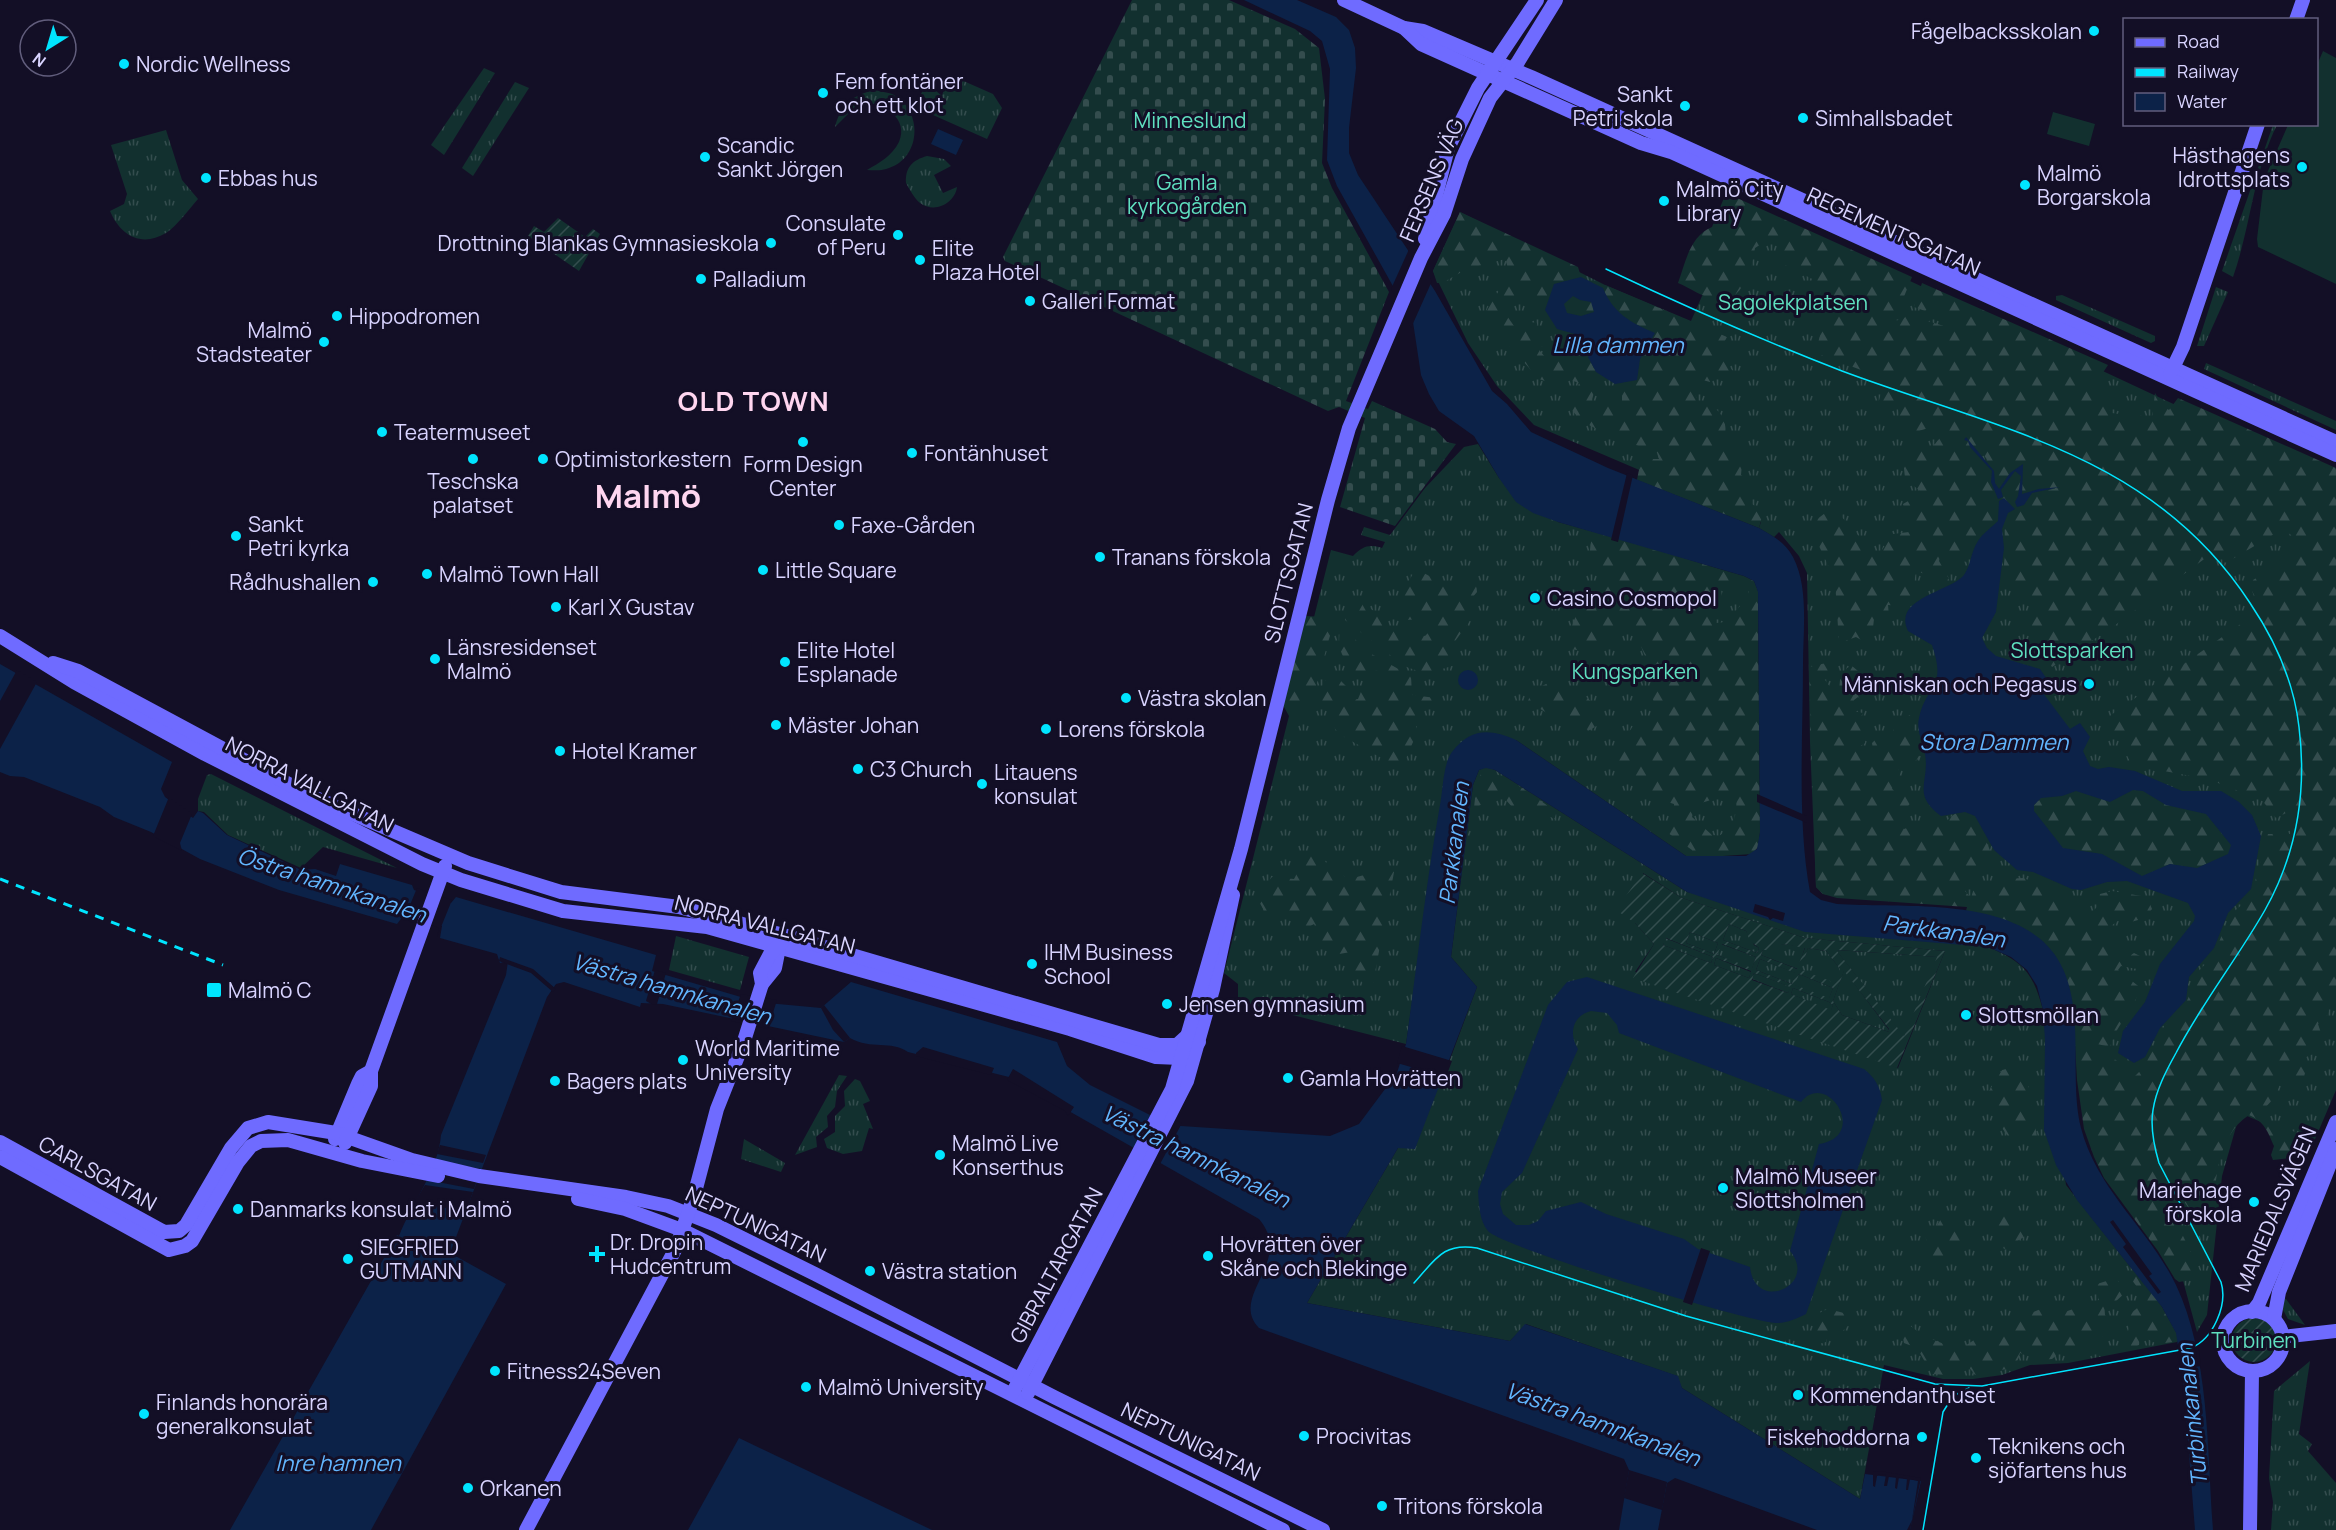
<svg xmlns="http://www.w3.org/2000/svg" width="2336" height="1530" font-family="Manrope,sans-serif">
	<defs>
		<pattern id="grass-tufts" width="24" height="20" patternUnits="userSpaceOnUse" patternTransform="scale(1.5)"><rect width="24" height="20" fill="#12302f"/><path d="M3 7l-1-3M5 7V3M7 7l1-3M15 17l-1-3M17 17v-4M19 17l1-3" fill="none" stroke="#344d4e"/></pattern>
		<pattern id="forest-firs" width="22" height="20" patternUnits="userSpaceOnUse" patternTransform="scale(1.5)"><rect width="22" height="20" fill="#12302f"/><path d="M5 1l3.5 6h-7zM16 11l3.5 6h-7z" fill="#344d4e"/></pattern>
		<pattern id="cemetery-stones" width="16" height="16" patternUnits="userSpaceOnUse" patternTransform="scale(1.5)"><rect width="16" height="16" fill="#12302f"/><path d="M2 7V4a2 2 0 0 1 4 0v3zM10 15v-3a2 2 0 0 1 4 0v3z" fill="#344d4e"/></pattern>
		<pattern id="garden-furrows" width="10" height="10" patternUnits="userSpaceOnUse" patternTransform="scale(1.5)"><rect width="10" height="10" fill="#12302f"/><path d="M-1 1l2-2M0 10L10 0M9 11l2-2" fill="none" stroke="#344d4e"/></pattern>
	</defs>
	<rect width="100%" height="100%" fill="#130f26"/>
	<g fill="url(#grass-tufts)" fill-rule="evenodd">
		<path d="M 484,68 L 495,73 L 444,155 L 431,145 Z"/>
		<path d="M 959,79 L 993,94 L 1002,108 L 987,139 L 933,115 L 924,106 L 930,102 L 921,94 L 925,86 L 929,85 L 942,96 L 944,89 L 948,89 Z"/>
		<path d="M 515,82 L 529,88 L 473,176 L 462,168 Z"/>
		<path d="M 875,90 C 881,92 889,92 894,95 C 924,112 921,160 886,169 C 880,171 873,170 867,170 C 879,163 892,156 899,142 C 910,117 880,100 859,103 L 835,127 C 841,104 853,95 875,90 Z"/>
		<path d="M 2273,125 L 2277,125 C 2253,173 2251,226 2233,277 L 2222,271 Z"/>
		<path d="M 166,130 L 182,180 L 198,199 C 189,209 178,225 166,233 C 141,248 120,235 110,211 L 124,204 L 127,194 L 111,145 Z"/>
		<path d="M 927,156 L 944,159 L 951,166 L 934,175 L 943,193 L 957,187 C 955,203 935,214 920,203 C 914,198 910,190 906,183 C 905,167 913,160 927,156 Z"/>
		<path d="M 1743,203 L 2336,480 L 2336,1090 L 2313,1144 L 2240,1113 L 2222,1176 L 2207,1315 L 2197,1332 L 2182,1277 L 2137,1214 L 2079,1009 L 1985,906 L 1823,894 L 1816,887 L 1810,742 L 1807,573 L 1799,556 L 1779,532 L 1774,537 L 1759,528 L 1761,522 L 1534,425 L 1497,386 L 1468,343 L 1433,271 L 1460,212 L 1605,285 L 1691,321 Z"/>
		<path d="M 2216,287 L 2228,292 L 2204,346 L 2197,346 Z"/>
		<path d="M 2062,295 L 2155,336 L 2155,341 L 2151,343 L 2056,300 L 2056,296 Z"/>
		<path d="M 2206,363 L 2336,421 L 2336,430 L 2204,369 Z"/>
		<path d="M 1478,444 L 1499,478 L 1558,522 L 1656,549 L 1754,581 L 1760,832 L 1718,857 L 1686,856 L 1516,740 L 1445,779 L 1406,1044 L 1238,1001 L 1238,984 L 1224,973 L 1331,550 L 1353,556 C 1363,546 1369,544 1382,548 L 1385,542 L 1361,535 L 1364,527 L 1390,535 L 1425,488 L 1464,447 Z"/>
		<path d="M 1486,767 L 1495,770 L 1687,892 L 1988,947 C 2024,962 2033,973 2043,1010 L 2066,1185 L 2162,1307 L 2176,1333 L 2177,1342 L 2068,1363 L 2030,1365 L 2002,1375 L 1973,1379 L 1943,1379 L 1884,1365 L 1860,1499 L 1682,1388 L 1677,1376 L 1526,1324 L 1510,1341 L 1307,1303 L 1398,1148 L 1442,1081 L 1477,987 L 1451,957 L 1473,785 L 1479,770 ZM 1643,873 L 1682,898 L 1805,938 L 1945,951 L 1898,1068 L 1635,972 L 1654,944 L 1635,923 Z"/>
		<path d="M 211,774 L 397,868 L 323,847 L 301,868 L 228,835 L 204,812 L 198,811 L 198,799 L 207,775 Z"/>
		<path d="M 1729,924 L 1746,931 L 1754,945 L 1759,948 L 1757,953 L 1723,940 Z"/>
		<path d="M 1690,932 L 1718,943 L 1714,954 L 1686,943 Z"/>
		<path d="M 676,936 L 749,957 L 740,990 L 669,970 Z"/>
		<path d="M 1665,938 L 1713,957 L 1711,963 L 1663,945 Z"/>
		<path d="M 1721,944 L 1756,957 L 1752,969 L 1717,955 Z"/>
		<path d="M 1783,944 L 1805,947 L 1798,969 L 1761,955 L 1763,950 Z"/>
		<path d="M 1808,948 L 1826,951 L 1841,970 L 1835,984 L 1800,970 Z"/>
		<path d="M 1836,950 L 1938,957 L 1904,1037 Z"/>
		<path d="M 1716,958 L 1751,972 L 1749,978 L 1714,965 Z"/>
		<path d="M 1760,959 L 1796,973 L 1792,984 L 1756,970 Z"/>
		<path d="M 1844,970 L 1889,1030 L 1889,1032 L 1842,1015 L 1833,1001 Z"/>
		<path d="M 1754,973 L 1791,987 L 1788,993 L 1752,979 Z"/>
		<path d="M 1799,974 L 1833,988 L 1829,999 L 1794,985 Z"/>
		<path d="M 1793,988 L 1829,1002 L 1833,1005 L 1831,1011 L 1791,994 Z"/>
		<path d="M 839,1075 L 847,1076 L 837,1091 L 835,1107 L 827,1116 L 828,1127 L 816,1137 L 817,1147 L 795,1155 Z"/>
		<path d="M 855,1079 L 860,1081 L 870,1101 L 863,1104 L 873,1129 L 869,1128 L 862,1151 L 843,1154 L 827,1148 L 824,1139 L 835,1132 L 835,1116 L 845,1106 L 844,1091 Z"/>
		<path d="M 744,1139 L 785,1163 L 781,1172 L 741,1159 Z"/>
		<path d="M 2283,1298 L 2286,1299 L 2305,1325 L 2288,1319 L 2282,1308 Z"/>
		<path d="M 2310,1361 L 2299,1434 L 2312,1444 L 2308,1451 L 2336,1483 L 2336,1530 L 2271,1530 L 2273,1502 L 2269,1478 L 2274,1391 Z"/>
	</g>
	<g fill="url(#forest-firs)" fill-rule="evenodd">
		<path d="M 1726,193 L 1912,277 L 1894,321 L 1903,319 L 1907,315 L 1961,331 L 1962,328 L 1946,322 L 1942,314 L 1946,301 L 1942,299 L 1925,311 L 1914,307 L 1922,283 L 2108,365 L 2091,391 L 2105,397 L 2104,405 L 2112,413 L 2119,414 L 2123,424 L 2140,418 L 2141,415 L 2152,418 L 2155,393 L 2163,406 L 2169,410 L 2178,398 L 2336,468 L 2336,991 L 2327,999 C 2331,1012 2329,1016 2318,1024 L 2322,1036 L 2315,1053 L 2304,1058 L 2307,1065 L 2302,1085 L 2283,1077 L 2274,1098 L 2264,1109 L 2266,1120 L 2314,1140 L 2305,1156 L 2273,1160 L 2271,1155 L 2274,1146 C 2268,1132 2264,1121 2249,1115 C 2215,1137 2214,1188 2214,1225 L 2207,1225 L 2192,1213 L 2181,1197 L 2168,1205 L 2201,1273 L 2197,1279 L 2179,1282 L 2175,1279 L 2158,1251 L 2104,1178 L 2094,1157 L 2084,1129 L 2077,1080 L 2073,1010 L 2010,923 L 1966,911 L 1967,907 L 1837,898 L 1823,894 L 1816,887 L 1809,667 L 1826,663 L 1829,669 L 1823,677 L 1830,687 L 1831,693 L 1839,692 L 1840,680 L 1847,668 L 1852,666 L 1858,671 L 1857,688 L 1870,697 L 1866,703 L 1858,697 L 1854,700 L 1853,711 L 1863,713 L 1858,722 L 1866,727 L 1865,743 L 1857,748 L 1856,752 L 1872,760 L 1874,757 L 1872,743 L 1881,734 L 1893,733 L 1894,725 L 1913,713 L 1913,747 L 1920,758 L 1910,764 L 1897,758 L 1896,762 L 1900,774 L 1892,789 L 1913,800 L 1896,821 L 1904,829 L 1915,825 L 1943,825 C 1978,785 1981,839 1993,855 L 1984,869 L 1976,873 L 1965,891 L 1971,898 L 1974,891 L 1991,894 L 2001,879 L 2024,878 L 2039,885 L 2066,899 L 2077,913 L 2090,914 L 2098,906 L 2100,894 L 2112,891 L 2147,897 L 2152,909 L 2145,918 L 2131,922 L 2126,915 L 2104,931 L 2125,959 L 2134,953 L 2140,956 L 2143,963 L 2137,969 L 2121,966 L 2118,970 L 2142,989 L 2114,1035 L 2110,1047 L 2093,1043 L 2093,1050 L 2106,1053 L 2127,1068 L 2124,1076 L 2134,1077 L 2143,1068 L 2163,1028 L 2185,1005 L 2190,994 L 2192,978 L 2213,956 L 2231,914 L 2244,903 L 2253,889 L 2268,834 L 2290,834 L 2296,808 L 2276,818 L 2258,795 C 2239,793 2235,789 2218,783 C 2190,774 2160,772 2131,763 L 2112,727 L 2111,715 L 2262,609 L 2252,591 L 2253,580 L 2291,557 L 2298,546 L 2296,538 L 2285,531 L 2276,533 L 2226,563 L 2215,551 L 2114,626 L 2052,667 L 2031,633 L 2033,600 L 2014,590 L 2002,580 L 2006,548 L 2006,520 L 1999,517 L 1975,538 L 1967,562 L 1940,557 L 1939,561 L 1949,579 L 1938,584 L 1928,575 L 1916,571 L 1912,598 L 1903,606 L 1888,605 L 1889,617 L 1883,622 L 1874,619 L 1872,636 L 1863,641 L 1856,637 L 1839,643 L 1835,580 L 1812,531 L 1816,520 L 1833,507 L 1877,557 L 1893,534 L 1909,532 L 1903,504 L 1922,493 L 1905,478 L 1903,459 L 1935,444 L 1944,433 L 1935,426 L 1912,433 L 1902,425 L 1897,405 L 1888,407 L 1878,404 L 1885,379 L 1816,353 L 1821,330 L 1818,317 L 1824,305 L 1819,288 L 1826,286 L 1777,261 L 1783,251 L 1769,239 L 1755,248 C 1752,266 1743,304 1717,300 C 1704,298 1690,288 1678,283 C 1686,261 1690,236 1712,227 ZM 1968,441 C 1973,448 1981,452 1986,458 C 1993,468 1993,480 1999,490 L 2019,465 L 2023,468 L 2022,494 L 2039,489 L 2057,488 L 2032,494 L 2024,505 L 2015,502 L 2021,482 L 2019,472 L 2015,471 L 2001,491 L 1994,491 L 1992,471 L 1970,447 Z"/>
		<path d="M 1460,212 L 1578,267 L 1581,277 L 1554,284 L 1549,298 C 1533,299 1510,295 1507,316 L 1514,326 L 1536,322 L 1540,329 L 1538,332 L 1546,342 L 1546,346 L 1540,347 L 1540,351 L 1546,358 L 1570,352 L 1582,336 L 1593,349 L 1588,357 L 1599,378 L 1591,402 L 1595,406 L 1600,399 L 1614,404 L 1622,401 L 1622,396 L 1612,391 L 1612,386 L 1637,380 L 1640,359 L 1650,345 L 1654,333 C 1632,323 1613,313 1603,289 L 1605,285 L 1727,337 L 1722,346 L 1728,354 L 1725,363 L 1733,371 L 1728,379 L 1718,377 L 1710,382 L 1699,379 L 1692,389 L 1699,402 C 1717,404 1730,420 1724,437 L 1729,447 L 1738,447 L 1743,452 L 1741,475 L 1748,480 L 1752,504 L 1763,513 L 1759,528 L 1637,480 L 1641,459 L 1659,459 L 1657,453 L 1620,439 L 1611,431 L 1602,432 C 1587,424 1569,415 1568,397 L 1577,390 L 1579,383 L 1568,379 L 1563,387 L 1539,379 L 1484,318 C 1488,297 1516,282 1505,259 L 1467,269 L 1442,283 L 1437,283 L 1433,271 Z"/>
		<path d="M 1573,296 L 1580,300 L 1592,302 L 1594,312 L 1581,316 L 1567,313 L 1563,304 Z"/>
		<path d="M 1592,532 L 1744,576 L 1754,581 L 1758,591 L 1760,832 L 1758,847 L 1752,854 L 1693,858 L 1692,850 L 1668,833 L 1667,828 L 1674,822 L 1674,804 L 1658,799 L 1615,758 L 1617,750 L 1639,717 L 1655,721 L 1656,710 L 1652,696 L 1662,677 L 1644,654 L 1638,638 L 1617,625 L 1600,654 L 1571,649 C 1568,625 1576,614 1590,595 L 1590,591 L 1600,577 L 1589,559 ZM 1735,581 L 1740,581 L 1749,592 L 1747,598 L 1726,622 L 1716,623 C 1710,612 1712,606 1722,598 L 1721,589 ZM 1736,792 C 1737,812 1737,825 1719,836 L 1712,835 L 1692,817 L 1695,805 Z"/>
		<path d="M 1416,569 L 1439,581 L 1476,583 L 1477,592 L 1466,605 L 1474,615 L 1453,644 L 1455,665 L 1426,674 L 1404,666 L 1345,620 L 1347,607 L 1356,616 L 1363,604 L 1380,615 L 1385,628 L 1397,626 L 1425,636 L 1429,632 L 1420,619 L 1406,620 C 1399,598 1404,588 1416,569 Z"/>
		<path d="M 1305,616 L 1326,617 L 1333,627 C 1323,653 1317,701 1299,720 L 1289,716 L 1283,705 Z"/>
		<path d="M 1340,630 L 1353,633 L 1359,647 L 1411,676 L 1412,695 L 1436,698 L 1416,711 L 1416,735 L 1404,763 L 1394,765 L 1339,734 L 1333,726 L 1338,713 L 1328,705 L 1317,707 L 1324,681 L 1341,681 L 1352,692 L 1353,700 L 1358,699 L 1363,687 L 1375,686 L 1384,688 L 1388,685 L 1377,670 L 1366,677 C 1346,667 1336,652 1340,630 Z"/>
		<path d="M 1554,680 L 1565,690 C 1581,689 1592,702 1603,713 L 1598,725 L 1590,730 C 1566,726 1548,714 1528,701 L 1532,691 Z"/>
		<path d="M 1484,770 C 1510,777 1534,796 1556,812 L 1555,819 L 1535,810 L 1513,808 L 1506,800 L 1506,786 L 1479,806 L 1481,815 L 1473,817 L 1477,780 Z"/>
		<path d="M 2133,790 L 2143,791 L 2173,807 L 2206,814 L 2231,845 L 2228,854 L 2197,868 L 2170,864 L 2142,876 L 2094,852 L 2063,848 L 2034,811 L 2034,805 L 2041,798 L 2062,796 L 2076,791 L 2120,799 L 2127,791 Z"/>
		<path d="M 1314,842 L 1328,866 L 1349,879 L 1395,867 L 1373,983 L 1364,984 L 1353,974 L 1351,952 L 1339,954 L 1324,949 L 1314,924 L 1298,933 L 1290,912 L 1267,916 L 1256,896 L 1272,877 L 1294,879 Z"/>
		<path d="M 2007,1069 L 2026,1073 L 2037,1137 L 2012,1142 L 1990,1111 L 1986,1096 L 2002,1070 Z"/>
		<path d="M 1996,1215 L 2013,1215 L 2024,1222 L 2027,1235 L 2005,1249 L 1997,1245 L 2001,1237 L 1990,1223 Z"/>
		<path d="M 1941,1219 L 1954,1219 L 1958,1227 L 1970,1225 L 1974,1228 L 1975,1236 L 1957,1252 L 1952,1250 L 1948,1251 L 1949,1257 L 1941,1266 L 1927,1260 L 1924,1255 L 1929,1246 L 1923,1231 L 1932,1226 L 1936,1227 Z"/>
		<path d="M 2131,1271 L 2136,1271 L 2157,1299 L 2181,1341 L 2157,1344 L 2140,1335 L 2139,1345 L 2127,1351 L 2121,1332 L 2128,1333 L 2130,1314 L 2147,1300 L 2128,1275 Z"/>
		<path d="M 2116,1278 L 2126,1292 L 2115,1302 L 2104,1302 L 2105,1315 L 2112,1324 C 2109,1336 2096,1341 2085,1340 L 2083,1349 L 2075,1351 L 2065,1348 L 2052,1359 L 2040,1360 L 2036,1354 L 2031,1357 L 2020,1353 C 2017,1370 2002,1373 1987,1367 L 1975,1375 L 1968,1366 L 1961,1363 L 1949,1375 L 1932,1374 L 1917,1348 L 1904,1343 L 1902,1333 L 1905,1322 L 1924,1336 L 1959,1350 L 1974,1340 L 1994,1339 L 2002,1334 L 2026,1315 L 2051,1305 L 2056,1315 L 2099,1300 L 2095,1289 L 2097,1284 Z"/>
		<path d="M 1828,1309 L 1844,1313 L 1850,1324 L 1834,1339 L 1826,1337 L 1826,1342 L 1819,1344 L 1810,1342 L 1821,1312 Z"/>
	</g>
	<path fill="url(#cemetery-stones)" d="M 1132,0 L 1229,0 L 1295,29 L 1319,48 L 1325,99 L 1322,163 L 1332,188 L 1389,292 L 1346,401 L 1368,409 L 1372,401 L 1435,429 L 1447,442 L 1456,444 L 1395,526 L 1340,507 L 1365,418 L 1339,407 L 1328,411 L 1005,261 L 1003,257 L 1015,233 Z"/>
	<g fill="url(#garden-furrows)" fill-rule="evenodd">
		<path d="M 558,218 L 585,237 L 593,229 L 600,234 L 579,271 L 528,236 L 534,226 L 544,232 Z"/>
		<path d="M 1642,873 L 1682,898 L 1805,938 L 1945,951 L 1897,1068 L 1633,978 L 1654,944 L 1635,923 L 1616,910 ZM 1729,924 L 1746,931 L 1750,941 L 1759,948 L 1757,953 L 1723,940 ZM 1690,932 L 1718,943 L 1714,954 L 1686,943 ZM 1666,938 L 1713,957 L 1711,963 L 1663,945 ZM 1722,944 L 1756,957 L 1752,968 L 1717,955 ZM 1783,944 L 1805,948 L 1797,969 L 1761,955 L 1763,950 L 1772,950 ZM 1808,948 L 1826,951 L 1840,969 L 1835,983 L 1801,970 ZM 1837,950 L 1937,957 L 1904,1036 L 1837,951 ZM 1716,958 L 1751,971 L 1749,978 L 1714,965 ZM 1760,959 L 1795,973 L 1792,984 L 1756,970 ZM 1844,971 L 1889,1029 L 1889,1032 L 1842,1015 L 1833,1001 ZM 1754,973 L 1790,987 L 1788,993 L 1752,980 ZM 1799,974 L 1833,988 L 1829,998 L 1795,985 ZM 1793,988 L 1829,1002 L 1833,1005 L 1831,1010 L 1791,994 Z"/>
		<circle cx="2254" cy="1340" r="22"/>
	</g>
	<g fill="#12302f">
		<path d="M 2323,51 L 2336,58 L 2336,284 L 2258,247 L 2257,239 L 2264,180 L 2288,125 L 2316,124 L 2317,65 Z"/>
		<path d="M 2053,112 L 2095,124 L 2089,146 L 2047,134 Z"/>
	</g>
	<g fill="#0c2248" fill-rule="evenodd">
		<path d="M 1244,0 L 1297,0 L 1336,17 L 1349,30 L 1355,48 L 1356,68 L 1349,128 L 1349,153 L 1358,175 L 1435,291 L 1492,391 L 1507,404 L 1531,432 L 1608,468 L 1759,528 C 1773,536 1785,542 1793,557 C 1809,587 1803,631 1803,665 C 1803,737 1797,822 1810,892 L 1821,900 L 1837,904 C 1898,908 1989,898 2039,938 C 2094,982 2066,1069 2081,1128 C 2097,1190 2149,1229 2176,1285 C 2210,1357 2207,1452 2213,1530 L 2195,1530 L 2183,1378 L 2176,1333 L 2162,1307 L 2077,1200 L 2056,1165 L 2044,1130 L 2045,1040 L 2043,1010 L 2037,986 L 2027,970 L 2011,957 L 1988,947 L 1805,932 L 1687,892 L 1495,770 L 1486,768 L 1479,770 L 1473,785 L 1451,957 L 1477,987 L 1415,1149 L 1398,1148 L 1307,1303 L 1510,1341 L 1525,1324 L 1678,1376 L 1682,1388 L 1860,1499 L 1865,1474 L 1921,1481 L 1910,1530 L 1817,1530 L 1675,1478 L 1667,1483 L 1658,1530 L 1619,1530 L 1629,1470 L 1624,1459 L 1259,1328 C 1228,1296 1295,1261 1259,1219 L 1009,1077 L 908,1052 C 891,1040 871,1050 850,1038 L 844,1042 L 663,1004 L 641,1003 L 640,1007 L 564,982 L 556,984 L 547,997 L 450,1253 L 506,1284 L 371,1530 L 230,1530 L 397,1235 L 399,1236 C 412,1202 438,1171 441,1135 L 506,975 L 508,961 L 500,963 L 497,954 L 440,938 L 442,926 L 407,911 L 397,924 L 279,890 L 200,859 L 151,832 L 114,817 L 100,807 L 24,777 L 10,776 L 0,772 L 0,664 L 172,762 L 161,789 L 165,797 L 193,818 L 198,811 L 203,813 L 227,835 L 301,870 L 315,869 L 336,876 L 340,864 L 412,885 L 414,890 L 451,903 L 456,897 L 656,955 L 652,971 L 758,1002 L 821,1008 L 851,982 L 1057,1042 L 1067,1066 L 1090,1085 L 1152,1116 L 1181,1126 L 1330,1136 L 1359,1124 L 1397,1073 L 1406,1044 C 1417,964 1426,884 1440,805 C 1443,790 1443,764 1452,752 C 1471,727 1491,729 1516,740 L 1686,856 L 1746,856 L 1757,849 L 1760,832 L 1758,592 L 1754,581 L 1744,576 L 1558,522 L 1533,513 L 1516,502 L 1499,478 L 1474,436 L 1439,411 L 1429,394 L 1421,375 L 1413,322 L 1337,186 L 1327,160 L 1330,69 L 1322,41 L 1310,31 Z"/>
		<path d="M 938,129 L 963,140 L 956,155 L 931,144 Z"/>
		<path d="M 1581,277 L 1603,288 C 1613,313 1631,323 1655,333 L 1640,359 L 1637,380 L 1615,384 L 1596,372 L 1588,357 L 1592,349 L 1582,336 L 1557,329 L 1545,310 L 1554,284 ZM 1573,296 L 1580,300 L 1591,302 L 1594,312 L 1581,316 L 1567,313 L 1564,304 Z"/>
		<path d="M 1966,437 L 1994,471 L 1995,483 L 1999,489 L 2010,473 L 2023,464 L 2022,494 L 2039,489 L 2060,487 L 2032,493 L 2024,505 L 2017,507 L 2015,502 L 2018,496 L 2021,476 L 2015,471 L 2001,490 L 2003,497 L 1998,499 L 1991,482 L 1992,471 L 1970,447 L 1968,441 L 1964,440 Z"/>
		<path d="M 2004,498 L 2015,509 L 2008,513 L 2002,529 L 2004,548 L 1996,612 L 1982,638 L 1987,648 L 1996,656 L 2040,669 L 2049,682 L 2040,689 L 2070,729 L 2080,723 L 2090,737 L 2083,751 L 2090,766 L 2098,769 L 2109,767 L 2135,771 L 2182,791 L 2221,791 L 2239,802 L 2252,815 L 2261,836 L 2251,889 L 2228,913 L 2214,948 L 2189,977 L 2186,1000 L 2160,1028 L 2145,1057 L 2134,1063 L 2118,1053 L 2123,1031 L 2145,1002 L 2160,964 L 2194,921 L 2195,916 L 2188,903 L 2127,881 L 2107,882 L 2081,890 L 2072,889 L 2033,872 L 2017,870 L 1994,850 L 1975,816 L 1965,812 L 1941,816 C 1911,794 1930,782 1925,754 C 1923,742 1916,731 1919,718 C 1927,683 1947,689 1932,645 L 1908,631 C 1892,598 1950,592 1964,575 C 1971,565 1971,551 1978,541 C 1982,534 1992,527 1998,521 L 1999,501 ZM 2133,790 L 2143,791 L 2166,805 L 2206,814 L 2231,845 L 2228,854 L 2197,868 L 2170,864 L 2142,876 L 2102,854 L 2063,848 L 2034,811 L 2034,805 L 2041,798 L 2062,796 L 2076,791 L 2110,802 Z"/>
		<circle cx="1468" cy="680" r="10"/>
		<path d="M 1587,977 L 1864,1069 C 1875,1078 1880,1086 1882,1100 L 1806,1314 C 1796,1319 1787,1323 1776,1323 C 1745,1321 1502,1247 1488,1231 C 1479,1220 1479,1204 1478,1191 L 1548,1005 L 1567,982 ZM 1591,1011 L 1607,1013 L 1617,1025 L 1619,1033 L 1801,1102 C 1827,1069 1870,1136 1819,1144 L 1790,1251 C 1819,1285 1755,1314 1750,1267 L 1698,1249 L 1684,1239 L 1606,1214 L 1581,1202 L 1546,1211 L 1538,1221 L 1529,1225 L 1516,1225 L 1503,1214 L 1500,1204 L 1502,1192 L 1522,1173 L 1578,1049 C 1568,1034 1573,1015 1591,1011 Z"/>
		<path d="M 739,1438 L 932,1530 L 688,1530 Z"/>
	</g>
	<g fill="#130f26">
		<path d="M 1410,247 L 1432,281 L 1411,328 L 1391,289 Z"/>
		<path d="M 1627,473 L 1633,475 L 1618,542 L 1611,540 Z"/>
		<path d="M 17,670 L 37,682 L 0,749 L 0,701 Z"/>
		<path d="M 1757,794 L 1807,816 L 1807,823 L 1757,802 Z"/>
		<path d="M 169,797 L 192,814 L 180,843 L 182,851 L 153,836 Z"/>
		<path d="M 417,888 L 452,900 L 437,937 L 439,928 L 407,915 L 405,917 Z"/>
		<path d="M 1755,904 L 1785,913 L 1783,921 L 1773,918 L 1770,920 L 1768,917 L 1753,912 Z"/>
		<path d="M 500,957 L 533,969 L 556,989 L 553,992 L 531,973 L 499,961 Z"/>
		<path d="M 655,970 L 666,973 L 657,1004 L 653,1005 L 646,1001 Z"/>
		<path d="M 741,994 L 777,1000 L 768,1029 L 731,1021 Z"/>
		<path d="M 824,1005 L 850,1038 L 844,1042 L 833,1030 L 821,1008 Z"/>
		<path d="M 1402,1046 L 1452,1061 L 1446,1077 L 1397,1063 Z"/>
		<path d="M 923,1047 L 994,1068 L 991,1075 L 916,1056 L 916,1053 Z"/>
		<path d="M 1013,1069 L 1074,1107 L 1068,1116 L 1065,1111 L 1007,1080 Z"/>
		<path d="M 1154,1113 L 1182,1123 L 1159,1166 L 1133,1152 Z"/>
		<path d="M 440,1145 L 486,1155 L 483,1163 L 437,1154 Z"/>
		<path d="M 435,1160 L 481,1169 L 474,1189 L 427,1180 Z"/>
		<path d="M 425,1185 L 473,1192 L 466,1211 L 414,1203 Z"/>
		<path d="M 2113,1220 L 2152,1274 L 2149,1276 L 2161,1292 L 2158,1294 L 2123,1247 L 2126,1244 L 2110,1222 Z"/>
		<path d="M 1701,1248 L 1710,1251 L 1692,1305 L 1683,1302 Z"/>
		<path d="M 2198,1343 L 2201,1366 L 2180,1369 L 2176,1347 Z"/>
		<path d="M 1629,1470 L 1667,1482 L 1662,1510 L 1624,1498 Z"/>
		<path d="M 1880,1471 L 1921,1478 L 1910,1530 L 1907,1530 L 1912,1520 L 1918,1481 L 1910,1479 L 1908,1490 L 1906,1490 L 1907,1479 L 1899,1477 L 1897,1489 L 1895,1488 L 1896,1477 L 1889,1476 L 1887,1486 L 1884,1486 L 1886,1475 L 1880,1474 L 1877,1476 L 1875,1487 L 1873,1486 L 1873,1472 Z"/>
	</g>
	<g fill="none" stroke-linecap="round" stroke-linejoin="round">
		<g stroke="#6f6bff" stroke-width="14">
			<path d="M 1344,0 L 1404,28 L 1423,31 L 1531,77 L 2336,442"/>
			<path d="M 2296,20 L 2303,0"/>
			<path d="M 1404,28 L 1421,44 L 1641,143 L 1671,152 L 2336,455"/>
			<path d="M 1425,239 L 1448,148 L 1478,88 L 1537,0"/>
			<path d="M 2170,374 L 2183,347 L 2258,124"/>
			<path d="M 0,636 L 74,682 L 205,754 L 422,864 L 461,880 L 563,911 L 707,927 L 1070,1029 L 1156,1057 L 1180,1058 L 1188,1055 L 1199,1042"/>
			<path d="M 53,663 L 78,671 L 311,796 L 468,863 L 561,892 L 679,907 L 787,936 L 1159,1045 L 1177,1045 L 1188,1035"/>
			<path d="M 762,984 L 775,968 L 779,948"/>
			<path d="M 335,1139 L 358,1084 L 362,1076 L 371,1071"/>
			<path d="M 0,1142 L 164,1232 L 179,1231 L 186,1225 L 231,1148 L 248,1128 L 268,1122 L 336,1133 L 412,1160 L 479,1176 L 626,1197 L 668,1206 L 716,1225 L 815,1274 L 1054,1397 L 1323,1530"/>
			<path d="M 345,1143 L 371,1086 L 371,1071 L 445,866"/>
			<path d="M 0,1157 L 169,1250 L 185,1246 L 192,1241 L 238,1162 L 251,1146 L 261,1141 L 288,1140 L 362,1161 L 438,1176"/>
			<path d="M 578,1199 L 625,1209 L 682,1230 L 1283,1530"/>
			<circle cx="2253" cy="1341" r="30"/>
			<path d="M 2252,1312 L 2259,1303 L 2336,1122"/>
			<path d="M 2274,1319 L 2279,1292 L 2336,1149"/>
			<path d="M 2282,1337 L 2336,1331"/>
			<path d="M 1028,1393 L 1187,1081 L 1213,989 L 1233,895"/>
			<path d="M 1012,1394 L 1172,1089 L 1241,849 L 1328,500 L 1349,428 L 1421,258 L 1444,214 L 1462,159 L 1490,98 L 1518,62 L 1556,0"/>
			<path d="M 526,1530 L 676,1248 L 694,1196 L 717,1109 L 744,1041 L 762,984 L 760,973 L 770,954 L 782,942"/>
			<path d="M 2250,1530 L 2252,1371"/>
		</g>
		<g stroke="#00e5ff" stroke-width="1.5">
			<path d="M 1414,1283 C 1435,1260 1443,1242 1477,1248 L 1686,1316 L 1935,1384 L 1982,1386 L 2191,1348 C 2213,1339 2228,1305 2221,1282 L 2159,1163 C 2154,1146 2150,1128 2153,1110 C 2156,1090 2166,1071 2176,1053 C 2202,1003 2237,959 2265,910 C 2297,853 2307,792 2299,727 C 2294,683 2275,640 2250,603 C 2153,454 1997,429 1842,371 C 1762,340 1684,306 1606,269"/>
			<path d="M 1923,1530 L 1943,1412 L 1953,1396 L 1969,1388"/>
		</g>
		<path stroke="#00e5ff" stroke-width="3" stroke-dasharray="9 8" stroke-linecap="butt" d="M 0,879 L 223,965"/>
	</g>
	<g fill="#00e5ff" stroke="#130f26" stroke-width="2">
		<circle cx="2094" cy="31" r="6"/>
		<circle cx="124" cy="64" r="6"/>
		<circle cx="823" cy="93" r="6"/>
		<circle cx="1685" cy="106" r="6"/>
		<circle cx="1803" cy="118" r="6"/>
		<circle cx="705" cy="157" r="6"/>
		<circle cx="2302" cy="167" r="6"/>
		<circle cx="206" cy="178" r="6"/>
		<circle cx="2025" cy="185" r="6"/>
		<circle cx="1664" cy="201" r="6"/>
		<circle cx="898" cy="235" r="6"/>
		<circle cx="771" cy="243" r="6"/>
		<circle cx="920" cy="260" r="6"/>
		<circle cx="701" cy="279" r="6"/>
		<circle cx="1030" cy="301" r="6"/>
		<circle cx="337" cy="316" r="6"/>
		<circle cx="324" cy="342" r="6"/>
		<circle cx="382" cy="432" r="6"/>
		<circle cx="803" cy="442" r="6"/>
		<circle cx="912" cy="453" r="6"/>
		<circle cx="473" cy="459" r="6"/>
		<circle cx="543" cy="459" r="6"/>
		<circle cx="839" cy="525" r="6"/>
		<circle cx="236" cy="536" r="6"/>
		<circle cx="1100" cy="557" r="6"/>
		<circle cx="763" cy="570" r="6"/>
		<circle cx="427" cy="574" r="6"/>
		<circle cx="373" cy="582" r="6"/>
		<circle cx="1535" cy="598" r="6"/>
		<circle cx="556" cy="607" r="6"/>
		<circle cx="435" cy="659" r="6"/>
		<circle cx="785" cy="662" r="6"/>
		<circle cx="2089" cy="684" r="6"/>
		<circle cx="1126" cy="698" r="6"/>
		<circle cx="776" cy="725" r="6"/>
		<circle cx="1046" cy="729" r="6"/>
		<circle cx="560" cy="751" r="6"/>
		<circle cx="858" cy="769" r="6"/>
		<circle cx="982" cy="784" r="6"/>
		<circle cx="1032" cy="964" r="6"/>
		<rect x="206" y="982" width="16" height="16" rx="3"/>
		<circle cx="1167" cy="1004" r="6"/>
		<circle cx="1966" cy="1015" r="6"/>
		<circle cx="683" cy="1060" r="6"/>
		<circle cx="1288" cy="1078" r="6"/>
		<circle cx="555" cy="1081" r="6"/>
		<circle cx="940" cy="1155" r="6"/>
		<circle cx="1723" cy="1188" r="6"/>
		<circle cx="2254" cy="1202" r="6"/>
		<circle cx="238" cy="1209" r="6"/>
		<path d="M594 1245h6v6h6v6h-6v6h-6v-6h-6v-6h6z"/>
		<circle cx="1208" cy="1256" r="6"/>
		<circle cx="348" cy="1259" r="6"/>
		<circle cx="870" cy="1271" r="6"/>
		<circle cx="495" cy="1371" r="6"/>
		<circle cx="806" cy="1387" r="6"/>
		<circle cx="1798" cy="1395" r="6"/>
		<circle cx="144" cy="1414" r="6"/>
		<circle cx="1304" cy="1436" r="6"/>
		<circle cx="1922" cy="1437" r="6"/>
		<circle cx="1976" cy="1458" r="6"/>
		<circle cx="468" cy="1488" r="6"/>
		<circle cx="1382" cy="1506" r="6"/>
	</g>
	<g text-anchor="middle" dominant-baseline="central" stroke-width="6" stroke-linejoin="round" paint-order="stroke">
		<g font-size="21" fill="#d9d4ff" stroke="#130f26" text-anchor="start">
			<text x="2082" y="31" text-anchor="end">Fågelbacksskolan</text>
			<text x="136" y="64">Nordic Wellness</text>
			<text x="835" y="81">Fem fontäner<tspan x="835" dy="24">och ett klot</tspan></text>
			<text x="1673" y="94" text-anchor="end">Sankt<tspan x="1673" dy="24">Petri skola</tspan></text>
			<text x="1815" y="118">Simhallsbadet</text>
			<text x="717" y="145">Scandic<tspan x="717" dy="24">Sankt Jörgen</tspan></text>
			<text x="2290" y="155" text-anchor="end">Hästhagens<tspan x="2290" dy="24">Idrottsplats</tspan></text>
			<text x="2037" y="173">Malmö<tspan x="2037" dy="24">Borgarskola</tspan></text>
			<text x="218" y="178">Ebbas hus</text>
			<text x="1676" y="189">Malmö City<tspan x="1676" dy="24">Library</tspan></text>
			<text x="886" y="223" text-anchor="end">Consulate<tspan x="886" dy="24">of Peru</tspan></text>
			<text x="759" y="243" text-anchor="end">Drottning Blankas Gymnasieskola</text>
			<text x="932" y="248">Elite<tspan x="932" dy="24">Plaza Hotel</tspan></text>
			<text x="713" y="279">Palladium</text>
			<text x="1042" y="301">Galleri Format</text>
			<text x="349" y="316">Hippodromen</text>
			<text x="312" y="330" text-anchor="end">Malmö<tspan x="312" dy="24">Stadsteater</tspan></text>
			<text x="394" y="432">Teatermuseet</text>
			<text x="924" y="453">Fontänhuset</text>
			<text x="555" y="459">Optimistorkestern</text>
			<text x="803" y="464" text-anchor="middle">Form Design<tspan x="803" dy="24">Center</tspan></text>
			<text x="473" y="481" text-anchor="middle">Teschska<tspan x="473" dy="24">palatset</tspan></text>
			<text x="248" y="524">Sankt<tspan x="248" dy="24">Petri kyrka</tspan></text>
			<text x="851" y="525">Faxe-Gården</text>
			<text x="1112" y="557">Tranans förskola</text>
			<text x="775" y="570">Little Square</text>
			<text x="439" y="574">Malmö Town Hall</text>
			<text x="361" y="582" text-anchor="end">Rådhushallen</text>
			<text x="1547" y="598">Casino Cosmopol</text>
			<text x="568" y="607">Karl X Gustav</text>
			<text x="447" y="647">Länsresidenset<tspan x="447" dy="24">Malmö</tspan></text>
			<text x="797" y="650">Elite Hotel<tspan x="797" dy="24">Esplanade</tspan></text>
			<text x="2077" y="684" text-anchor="end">Människan och Pegasus</text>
			<text x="1138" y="698">Västra skolan</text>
			<text x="788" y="725">Mäster Johan</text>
			<text x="1058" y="729">Lorens förskola</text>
			<text x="572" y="751">Hotel Kramer</text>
			<text x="870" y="769">C3 Church</text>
			<text x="994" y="772">Litauens<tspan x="994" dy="24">konsulat</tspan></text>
			<text x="1044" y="952">IHM Business<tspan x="1044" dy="24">School</tspan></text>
			<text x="228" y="990">Malmö C</text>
			<text x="1179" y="1004">Jensen gymnasium</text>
			<text x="1978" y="1015">Slottsmöllan</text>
			<text x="695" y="1048">World Maritime<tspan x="695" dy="24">University</tspan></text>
			<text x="1300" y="1078">Gamla Hovrätten</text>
			<text x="567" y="1081">Bagers plats</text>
			<text x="952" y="1143">Malmö Live<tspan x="952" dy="24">Konserthus</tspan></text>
			<text x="1735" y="1176">Malmö Museer<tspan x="1735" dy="24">Slottsholmen</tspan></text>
			<text x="2242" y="1190" text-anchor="end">Mariehage<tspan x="2242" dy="24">förskola</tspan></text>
			<text x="250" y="1209">Danmarks konsulat i Malmö</text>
			<text x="610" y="1242">Dr. Dropin<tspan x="610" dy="24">Hudcentrum</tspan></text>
			<text x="1220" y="1244">Hovrätten över<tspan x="1220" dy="24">Skåne och Blekinge</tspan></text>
			<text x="360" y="1247">SIEGFRIED<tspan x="360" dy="24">GUTMANN</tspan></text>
			<text x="882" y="1271">Västra station</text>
			<text x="507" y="1371">Fitness24Seven</text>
			<text x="818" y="1387">Malmö University</text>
			<text x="1810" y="1395">Kommendanthuset</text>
			<text x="156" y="1402">Finlands honorära<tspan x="156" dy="24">generalkonsulat</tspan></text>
			<text x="1316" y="1436">Procivitas</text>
			<text x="1910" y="1437" text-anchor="end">Fiskehoddorna</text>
			<text x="1988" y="1446">Teknikens och<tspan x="1988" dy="24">sjöfartens hus</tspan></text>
			<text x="480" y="1488">Orkanen</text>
			<text x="1394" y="1506">Tritons förskola</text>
		</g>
		<g font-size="21" fill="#5fe0c0" stroke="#130f26">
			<text x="1190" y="120">Minneslund</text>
			<text x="1187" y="182">Gamla<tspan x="1187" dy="24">kyrkogården</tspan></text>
			<text x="1793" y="302">Sagolekplatsen</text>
			<text x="2072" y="650">Slottsparken</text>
			<text x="1635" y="671">Kungsparken</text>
			<text x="2254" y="1340">Turbinen</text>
		</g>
		<g font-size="21" fill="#d9d4ff" stroke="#130f26">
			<text transform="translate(1431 180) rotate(-67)">FERSENS VÄG</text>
			<text transform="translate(1894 231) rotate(24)">REGEMENTSGATAN</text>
			<text transform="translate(1288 573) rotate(-76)">SLOTTSGATAN</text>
			<text transform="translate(310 784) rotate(27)">NORRA VALLGATAN</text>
			<text transform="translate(765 924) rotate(14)">NORRA VALLGATAN</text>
			<text transform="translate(98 1173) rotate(29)">CARLSGATAN</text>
			<text transform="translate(2275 1209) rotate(-67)">MARIEDALSVÄGEN</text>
			<text transform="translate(756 1224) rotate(25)">NEPTUNIGATAN</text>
			<text transform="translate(1056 1265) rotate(-62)">GIBRALTARGATAN</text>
			<text transform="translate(1191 1441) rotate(26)">NEPTUNIGATAN</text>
		</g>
		<g font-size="22" font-style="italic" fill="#62b6ff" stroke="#130f26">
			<text x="1618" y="345">Lilla dammen</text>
			<text x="1994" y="742">Stora Dammen</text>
			<text transform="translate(1454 843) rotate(-83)">Parkkanalen</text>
			<text transform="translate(332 885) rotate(18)">Östra hamnkanalen</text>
			<text transform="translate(1944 931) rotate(8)">Parkkanalen</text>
			<text transform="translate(672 989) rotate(16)">Västra hamnkanalen</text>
			<text transform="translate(1196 1156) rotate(26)">Västra hamnkanalen</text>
			<text transform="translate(2192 1415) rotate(-96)">Turbinkanalen</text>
			<text transform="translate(1603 1424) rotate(20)">Västra hamnkanalen</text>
			<text x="338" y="1463">Inre hamnen</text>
		</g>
		<g font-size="27" font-weight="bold" letter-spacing="1.5" fill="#ffd6f0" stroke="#130f26">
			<text x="754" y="400">OLD TOWN</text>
		</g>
		<g font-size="33" font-weight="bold" fill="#ffd6f0" stroke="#130f26">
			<text x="648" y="495">Malmö</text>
		</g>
	</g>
	<rect x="2123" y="18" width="195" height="108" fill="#130f26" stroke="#625e7d" stroke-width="1.5"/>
	<rect x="2135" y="38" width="30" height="9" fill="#6f6bff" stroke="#625e7d" stroke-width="1.5"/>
	<text x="2177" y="48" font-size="18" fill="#d9d4ff">Road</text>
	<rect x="2135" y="68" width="30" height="9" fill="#00e5ff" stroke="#625e7d" stroke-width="1.5"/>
	<text x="2177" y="78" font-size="18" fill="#d9d4ff">Railway</text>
	<rect x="2135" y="93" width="30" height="18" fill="#0c2248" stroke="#625e7d" stroke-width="1.5"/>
	<text x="2177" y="108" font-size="18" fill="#d9d4ff">Water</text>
	<g transform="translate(48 48) rotate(217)"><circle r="28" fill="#130f26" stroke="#625e7d" stroke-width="1.5"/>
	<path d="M0-4.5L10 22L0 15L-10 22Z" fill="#00e5ff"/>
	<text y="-9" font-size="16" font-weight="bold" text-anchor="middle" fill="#d9d4ff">N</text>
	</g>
</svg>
